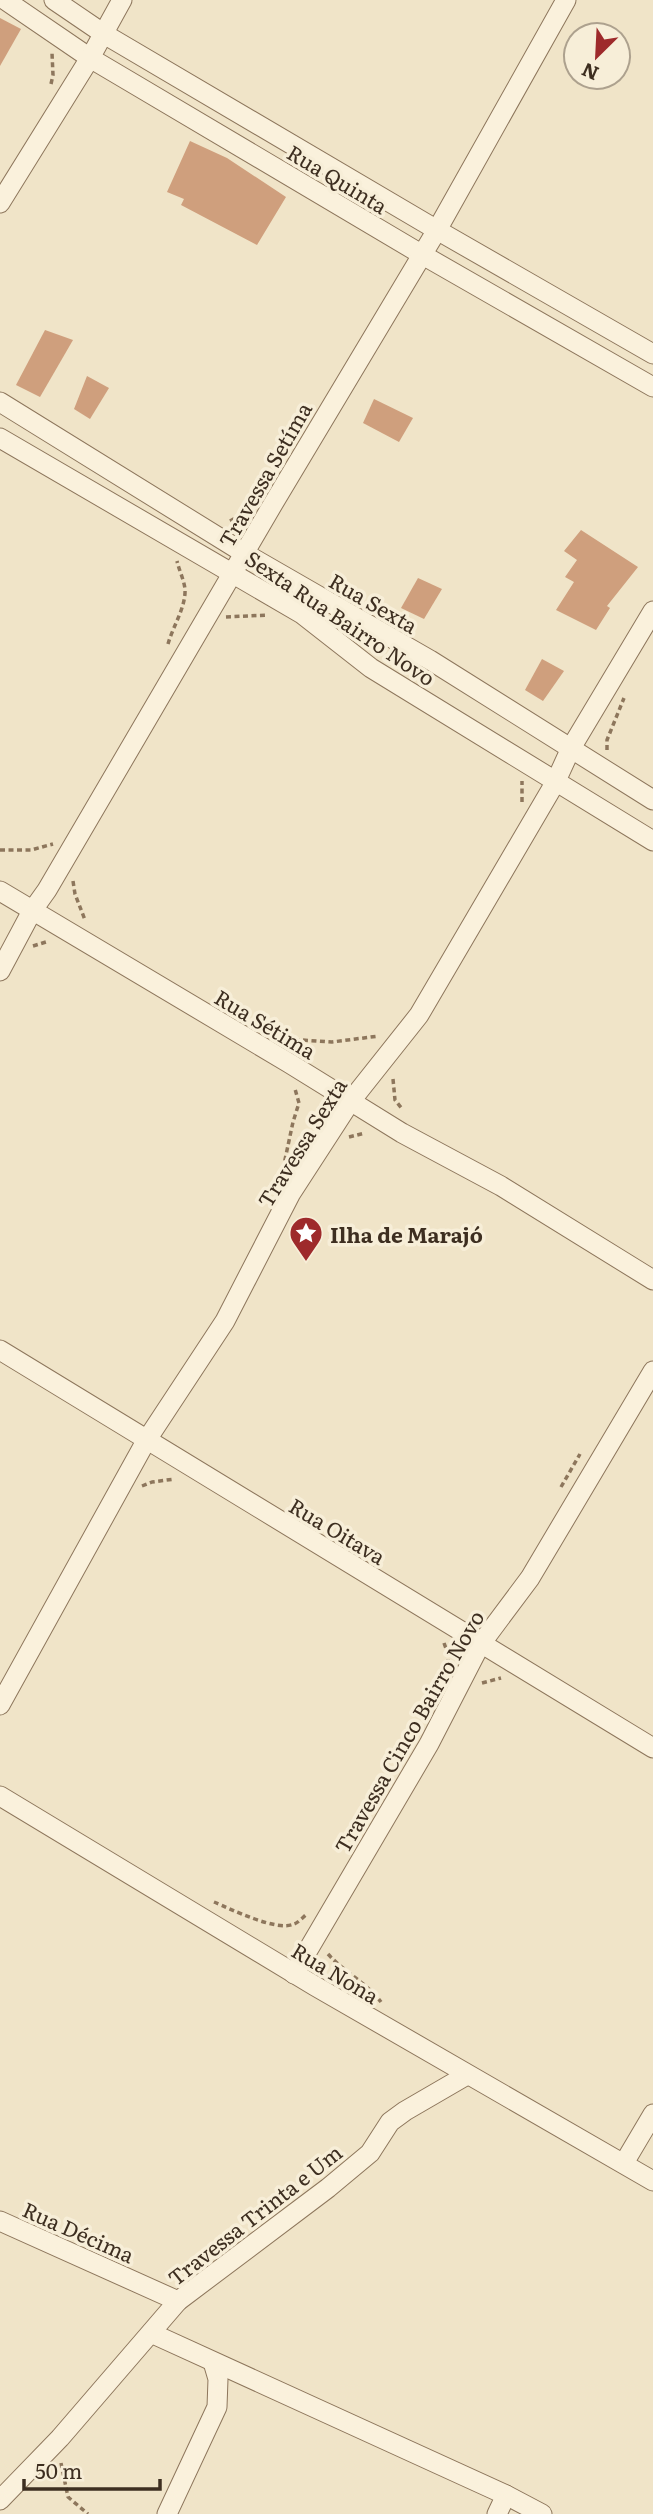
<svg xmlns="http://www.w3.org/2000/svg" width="653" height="2514" font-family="Literata,serif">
	<rect width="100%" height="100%" fill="#f0e4c8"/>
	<g fill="#cf9f7d">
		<path d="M 0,18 L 21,29 L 0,66 Z"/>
		<path d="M 190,141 L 227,158 L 286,197 L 257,245 L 181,205 L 184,199 L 167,192 Z"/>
		<path d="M 45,330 L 73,340 L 40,397 L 16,385 Z"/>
		<path d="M 87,376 L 109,388 L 90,419 L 74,409 Z"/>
		<path d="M 374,399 L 413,418 L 399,442 L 363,423 Z"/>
		<path d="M 581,530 L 638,567 L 607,606 L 610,608 L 596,630 L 556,610 L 574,582 L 565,577 L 577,560 L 564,551 Z"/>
		<path d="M 418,578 L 442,589 L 424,619 L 401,608 Z"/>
		<path d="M 542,659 L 564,671 L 543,701 L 525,690 Z"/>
	</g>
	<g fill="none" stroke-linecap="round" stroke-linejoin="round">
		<defs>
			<g id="minor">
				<path d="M 5,0 L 90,58 L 134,84 L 421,254 L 653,387"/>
				<path d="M 54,0 L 104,34 L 437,230 L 653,354"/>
				<path d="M 0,203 L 90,58 L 122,0"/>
				<path d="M 0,402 L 244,553 L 430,660 L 653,800"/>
				<path d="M 0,438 L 302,614 L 371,668 L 653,841"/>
				<path d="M 0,891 L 289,1063 L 402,1133 L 501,1186 L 653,1280"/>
				<path d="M 0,971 L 32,911 L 47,890 L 273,504 L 437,230 L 566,0"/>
				<path d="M 0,1350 L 653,1748"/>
				<path d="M 0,1705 L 146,1441 L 225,1321 L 291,1193 L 350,1102 L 419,1015 L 555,783 L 571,748 L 653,611"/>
				<path d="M 0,1796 L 315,1986 L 653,2181"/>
				<path d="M 294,1974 L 429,1744 L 480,1645 L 530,1578 L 653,1371"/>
				<path d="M 624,2163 L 653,2114"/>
				<path d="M 0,2221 L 178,2301"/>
				<path d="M 151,2333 L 506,2495 L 542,2514"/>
				<path d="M 0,2500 L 60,2438 L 178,2301 L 328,2188 L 370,2153 L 390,2122 L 405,2111 L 467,2075"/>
				<path d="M 167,2514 L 217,2407 L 218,2379 L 213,2362"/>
				<path d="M 497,2514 L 506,2495"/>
			</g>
		</defs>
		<use href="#minor" stroke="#8d765c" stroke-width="21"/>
		<g stroke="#8d765c" stroke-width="3.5" stroke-dasharray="5 3.5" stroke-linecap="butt">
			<path d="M 51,84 L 53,75 L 52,53"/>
			<path d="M 230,521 L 245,513"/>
			<path d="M 226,617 L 268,615"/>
			<path d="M 168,644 C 173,626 186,607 185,589 C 184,580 179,570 177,561"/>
			<path d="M 607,750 L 607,740 L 624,698"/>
			<path d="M 522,802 L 522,781"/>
			<path d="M 0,850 L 31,850 L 53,844"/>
			<path d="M 73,881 L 75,894 L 85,920"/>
			<path d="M 33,946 L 49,941"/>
			<path d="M 286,1039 L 332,1042 L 379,1036"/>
			<path d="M 393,1079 L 395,1100 L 403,1110"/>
			<path d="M 349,1137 L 365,1133"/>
			<path d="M 283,1169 L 293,1122 L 299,1103 L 295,1089"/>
			<path d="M 142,1486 L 152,1482 L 175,1479"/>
			<path d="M 561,1487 L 580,1454"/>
			<path d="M 444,1643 L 448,1654 L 448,1666"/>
			<path d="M 482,1683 L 501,1678"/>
			<path d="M 214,1902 C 231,1909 276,1932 294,1924 C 298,1923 303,1917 307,1914"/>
			<path d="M 328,1954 C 344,1972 366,1982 381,2002"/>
			<path d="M 61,2463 L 68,2497 L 88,2514"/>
		</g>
		<use href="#minor" stroke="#faf1dc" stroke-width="19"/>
	</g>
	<defs>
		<symbol id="sight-pin" viewBox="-11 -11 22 30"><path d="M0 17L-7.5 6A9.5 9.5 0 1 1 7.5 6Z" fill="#9e2a2b" stroke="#f7eed8"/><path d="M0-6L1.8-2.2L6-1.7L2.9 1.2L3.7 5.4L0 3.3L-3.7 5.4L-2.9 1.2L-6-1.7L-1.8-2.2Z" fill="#fff"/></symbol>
	</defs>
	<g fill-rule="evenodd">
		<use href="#sight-pin" x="287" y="1214" width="38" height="52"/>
	</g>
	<g text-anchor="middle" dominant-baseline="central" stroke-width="7" stroke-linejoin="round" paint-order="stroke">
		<g font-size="21" fill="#3d2e20" stroke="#f7eed8">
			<text transform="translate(338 178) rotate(31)">Rua Quinta</text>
			<text transform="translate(264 474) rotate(-60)">Travessa Setíma</text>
			<text transform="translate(374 602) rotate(30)">Rua Sexta</text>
			<text transform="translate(341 617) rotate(34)">Sexta Rua Bairro Novo</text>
			<text transform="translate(266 1023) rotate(31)">Rua Sétima</text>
			<text transform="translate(301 1142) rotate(-58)">Travessa Sexta</text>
			<text transform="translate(338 1530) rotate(31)">Rua Oitava</text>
			<text transform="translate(408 1731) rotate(-60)">Travessa Cinco Bairro Novo</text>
			<text transform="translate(336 1972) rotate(31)">Rua Nona</text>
			<text transform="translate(254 2214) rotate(-38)">Travessa Trinta e Um</text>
			<text transform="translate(79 2231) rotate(24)">Rua Décima</text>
		</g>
		<g font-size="21" font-weight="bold" fill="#3d2e20" stroke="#f7eed8" text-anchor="start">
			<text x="330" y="1233">Ilha de Marajó</text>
		</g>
	</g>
	<g transform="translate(597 56) rotate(204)"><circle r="33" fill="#f7eed8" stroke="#ada18e" stroke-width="2"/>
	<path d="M0-5L12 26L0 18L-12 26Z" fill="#9e2a2b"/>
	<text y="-10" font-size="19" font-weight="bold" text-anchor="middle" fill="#3d2e20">N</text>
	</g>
	<path d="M24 2479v10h136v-10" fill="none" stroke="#3d2e20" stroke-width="3.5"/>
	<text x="35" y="2479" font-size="21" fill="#3d2e20" stroke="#f7eed8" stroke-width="5" paint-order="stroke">50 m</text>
</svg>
